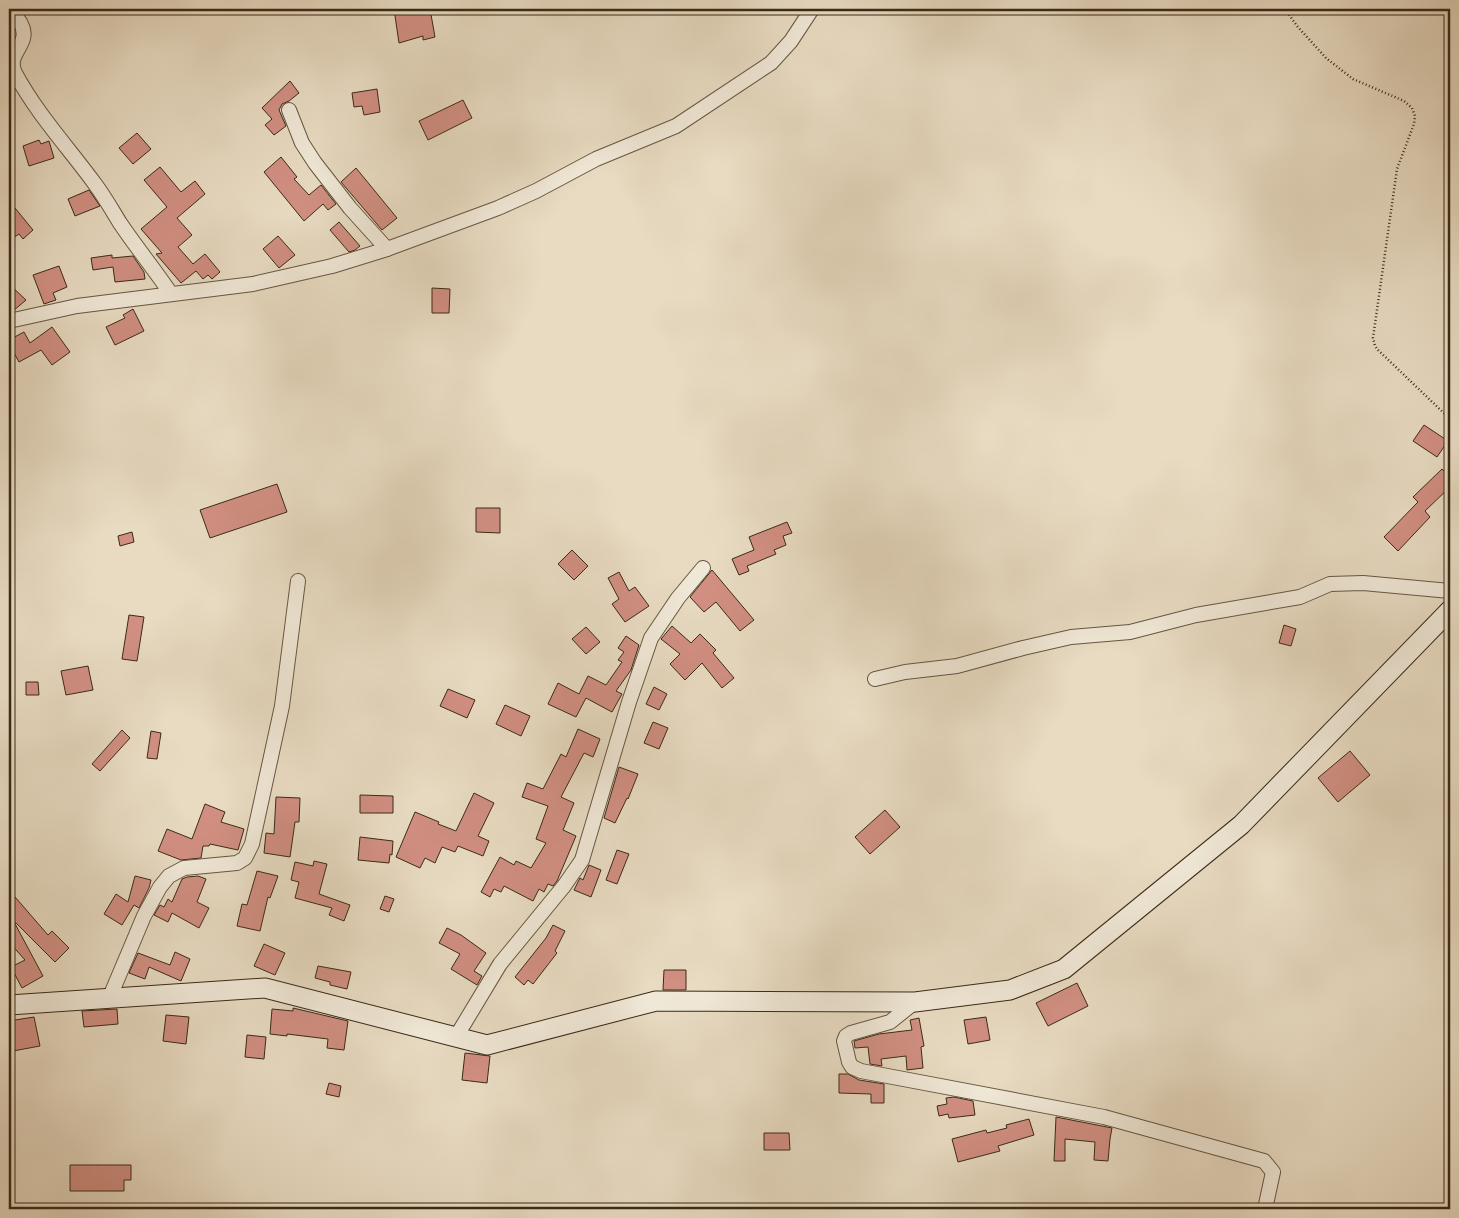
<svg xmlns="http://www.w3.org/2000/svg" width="1459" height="1218" font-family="'IM FELL French Canon',serif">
	<rect width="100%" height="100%" fill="#e8dbc2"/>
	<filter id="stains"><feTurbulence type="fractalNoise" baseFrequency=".004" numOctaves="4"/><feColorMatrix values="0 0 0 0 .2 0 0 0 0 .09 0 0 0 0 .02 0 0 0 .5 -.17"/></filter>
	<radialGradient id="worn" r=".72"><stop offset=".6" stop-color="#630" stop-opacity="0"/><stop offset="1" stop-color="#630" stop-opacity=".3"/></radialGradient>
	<g fill="#d18f82" stroke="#3a2a16">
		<path d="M 394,9 L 430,9 L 435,37 L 423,40 L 423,36 L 399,43 Z"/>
		<path d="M 290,81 L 299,93 L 289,101 L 282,104 L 279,110 L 286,126 L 274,135 L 265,125 L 272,119 L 262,108 Z"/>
		<path d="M 377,89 L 380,112 L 364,115 L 362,106 L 354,107 L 352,93 Z"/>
		<path d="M 463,100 L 472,118 L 428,140 L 419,121 Z"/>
		<path d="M 137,133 L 151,149 L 133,164 L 119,148 Z"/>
		<path d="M 39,140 L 41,144 L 49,141 L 54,158 L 29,166 L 23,146 Z"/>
		<path d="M 281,157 L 297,177 L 294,179 L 309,195 L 321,185 L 336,204 L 328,210 L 323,204 L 304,221 L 264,172 Z"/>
		<path d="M 160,167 L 181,192 L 195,181 L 205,194 L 177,218 L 192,235 L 178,247 L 193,264 L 205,254 L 220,272 L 212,279 L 208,275 L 203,279 L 196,271 L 181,283 L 156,254 L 162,253 L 141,229 L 167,207 L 144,180 Z"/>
		<path d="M 356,168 L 397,218 L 382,230 L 341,182 Z"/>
		<path d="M 89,190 L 100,206 L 75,216 L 68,199 Z"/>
		<path d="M 15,208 L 33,230 L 23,239 L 19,234 L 13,238 L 9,233 L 9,213 Z"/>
		<path d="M 339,222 L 360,246 L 355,250 L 349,252 L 330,230 Z"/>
		<path d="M 278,236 L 295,255 L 279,268 L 263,249 Z"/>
		<path d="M 112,255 L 112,258 L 133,256 L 144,272 L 145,279 L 115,282 L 113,267 L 93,270 L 91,258 Z"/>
		<path d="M 59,266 L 67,287 L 53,293 L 56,300 L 44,304 L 33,275 Z"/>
		<path d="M 9,284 L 26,300 L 13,311 L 9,312 Z"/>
		<path d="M 432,288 L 450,289 L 449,313 L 432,313 Z"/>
		<path d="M 133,309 L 144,331 L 115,345 L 106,327 L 125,318 L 123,315 Z"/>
		<path d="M 52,327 L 70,352 L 52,365 L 41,350 L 19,362 L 14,353 L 9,357 L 9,340 L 24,332 L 30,343 Z"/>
		<path d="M 1424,425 L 1448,441 L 1437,457 L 1413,441 Z"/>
		<path d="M 1442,469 L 1450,477 L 1450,487 L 1425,511 L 1430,517 L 1398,551 L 1384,537 L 1418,502 L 1413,497 Z"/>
		<path d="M 277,484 L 287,512 L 210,538 L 200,510 Z"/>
		<path d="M 476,508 L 500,508 L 500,533 L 476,532 Z"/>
		<path d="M 787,522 L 792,533 L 783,536 L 786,545 L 774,550 L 776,554 L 747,566 L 749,571 L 739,575 L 732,559 L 754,550 L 749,537 Z"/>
		<path d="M 132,532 L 134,542 L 120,546 L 118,536 Z"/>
		<path d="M 572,550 L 588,566 L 574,580 L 558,564 Z"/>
		<path d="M 712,570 L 754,620 L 740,631 L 716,602 L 704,612 L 690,597 Z"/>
		<path d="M 619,572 L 629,591 L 635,587 L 649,606 L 625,622 L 612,604 L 619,599 L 608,578 Z"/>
		<path d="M 129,615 L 144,617 L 137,661 L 122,659 Z"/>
		<path d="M 1284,625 L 1296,629 L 1291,646 L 1279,643 Z"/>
		<path d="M 672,626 L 691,643 L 700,634 L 716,650 L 713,653 L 734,678 L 722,688 L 702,663 L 685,680 L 670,664 L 680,654 L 661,639 Z"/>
		<path d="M 586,627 L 600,642 L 586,654 L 572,639 Z"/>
		<path d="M 626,636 L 639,645 L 631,670 L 616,691 L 622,694 L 612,712 L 586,698 L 576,717 L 548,704 L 558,683 L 579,694 L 588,676 L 606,685 L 622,662 L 618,660 L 624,652 L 618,648 Z"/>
		<path d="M 88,666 L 93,690 L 66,695 L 61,671 Z"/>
		<path d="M 26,682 L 38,682 L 39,695 L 26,695 Z"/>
		<path d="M 654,687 L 667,694 L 659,710 L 646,704 Z"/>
		<path d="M 448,689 L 475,700 L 467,718 L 440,706 Z"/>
		<path d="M 505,705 L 530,716 L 521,736 L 496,724 Z"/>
		<path d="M 653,722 L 668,728 L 659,749 L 644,743 Z"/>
		<path d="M 578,729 L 600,739 L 593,757 L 584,753 L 561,797 L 574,803 L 563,830 L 576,836 L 557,881 L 553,886 L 548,884 L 544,892 L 539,889 L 533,901 L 504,886 L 501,892 L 494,889 L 490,897 L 481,892 L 500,857 L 514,865 L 516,861 L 531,868 L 546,843 L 536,839 L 548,806 L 522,797 L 527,783 L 543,789 L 561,754 L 566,757 Z"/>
		<path d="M 122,730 L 130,738 L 100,771 L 92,764 Z"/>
		<path d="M 151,731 L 161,733 L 157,759 L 147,758 Z"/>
		<path d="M 1350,751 L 1370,775 L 1338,802 L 1318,778 Z"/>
		<path d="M 619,767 L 638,774 L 628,799 L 627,798 L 615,823 L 604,818 Z"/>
		<path d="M 474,793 L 494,803 L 478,836 L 489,841 L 483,856 L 458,846 L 455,852 L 442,847 L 435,863 L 425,858 L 420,868 L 396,857 L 415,812 L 439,822 L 438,824 L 456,831 Z"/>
		<path d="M 360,795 L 393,796 L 393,813 L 360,813 Z"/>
		<path d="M 276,797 L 300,798 L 299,822 L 295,822 L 290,857 L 264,853 L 266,833 L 274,834 Z"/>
		<path d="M 205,804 L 225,812 L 221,822 L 244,829 L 238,850 L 210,844 L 209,846 L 203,846 L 201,858 L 181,860 L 158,851 L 167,829 L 192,839 Z"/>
		<path d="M 885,810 L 900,827 L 870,854 L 855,837 Z"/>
		<path d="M 360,837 L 393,841 L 392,855 L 390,854 L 389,863 L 358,860 Z"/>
		<path d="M 617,850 L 629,854 L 617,884 L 606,880 Z"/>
		<path d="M 314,861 L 327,864 L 319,894 L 350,905 L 344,921 L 329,915 L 332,908 L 295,898 L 299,882 L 291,880 L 295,862 L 313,866 Z"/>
		<path d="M 589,865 L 601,870 L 591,897 L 574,890 L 580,878 L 583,880 Z"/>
		<path d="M 257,871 L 278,876 L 270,898 L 268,897 L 260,931 L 237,926 L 242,904 L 247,905 Z"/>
		<path d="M 135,876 L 151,880 L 149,888 L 139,908 L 134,905 L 122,925 L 104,914 L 116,894 L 128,902 Z"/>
		<path d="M 198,876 L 206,879 L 197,902 L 209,908 L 199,928 L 172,913 L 168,922 L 154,915 L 160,905 L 164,907 L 168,899 L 172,902 L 182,879 L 187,877 Z"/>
		<path d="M 9,890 L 48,935 L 52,931 L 69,948 L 55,962 L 13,920 L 43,976 L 22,988 L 11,967 L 25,960 L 9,942 Z"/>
		<path d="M 385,896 L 394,899 L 389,912 L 380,909 Z"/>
		<path d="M 553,925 L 565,931 L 555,951 L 557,953 L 533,984 L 528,980 L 524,985 L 515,977 L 546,938 Z"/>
		<path d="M 447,928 L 461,935 L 486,953 L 474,971 L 482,976 L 477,985 L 451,969 L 460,954 L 439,943 Z"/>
		<path d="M 264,944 L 285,953 L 275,975 L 254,966 Z"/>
		<path d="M 175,952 L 190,959 L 181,981 L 149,967 L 145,979 L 129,973 L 138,953 L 170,965 Z"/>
		<path d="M 318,966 L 351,972 L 347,989 L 330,985 L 330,982 L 315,978 Z"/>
		<path d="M 664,970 L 686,970 L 686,990 L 663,990 Z"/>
		<path d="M 1077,983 L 1088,1006 L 1048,1026 L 1036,1003 Z"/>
		<path d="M 293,1008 L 348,1021 L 344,1050 L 327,1048 L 328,1039 L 287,1034 L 287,1036 L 270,1034 L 272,1009 L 293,1011 Z"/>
		<path d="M 117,1009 L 118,1024 L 84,1027 L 82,1011 Z"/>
		<path d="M 166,1015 L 189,1017 L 186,1044 L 163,1041 Z"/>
		<path d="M 34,1017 L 40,1046 L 13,1051 L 9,1021 Z"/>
		<path d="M 986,1017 L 990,1040 L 968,1044 L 964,1020 Z"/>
		<path d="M 919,1018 L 924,1046 L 921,1047 L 923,1068 L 907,1070 L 906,1056 L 881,1059 L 882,1066 L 870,1064 L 868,1047 L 855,1048 L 854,1041 L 879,1034 L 912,1030 L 910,1020 Z"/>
		<path d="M 247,1035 L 266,1037 L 264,1059 L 245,1057 Z"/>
		<path d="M 465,1053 L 490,1056 L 487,1083 L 462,1080 Z"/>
		<path d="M 839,1074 L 848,1074 L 859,1080 L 884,1084 L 884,1103 L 871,1103 L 871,1094 L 839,1093 Z"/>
		<path d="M 329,1083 L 341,1086 L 339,1097 L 326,1094 Z"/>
		<path d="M 954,1097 L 973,1101 L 975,1115 L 949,1118 L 948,1114 L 939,1116 L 937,1106 L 947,1104 L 946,1098 Z"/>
		<path d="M 1056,1117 L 1112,1128 L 1110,1139 L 1108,1161 L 1094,1160 L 1095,1142 L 1065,1139 L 1065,1161 L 1054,1161 Z"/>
		<path d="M 1029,1119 L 1034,1135 L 998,1146 L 1000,1151 L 958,1162 L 952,1139 L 986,1130 L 987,1133 L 1007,1128 L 1006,1125 Z"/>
		<path d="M 764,1133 L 789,1133 L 790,1150 L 764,1150 Z"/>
		<path d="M 70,1165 L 131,1165 L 131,1180 L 124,1180 L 124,1191 L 70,1191 Z"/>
	</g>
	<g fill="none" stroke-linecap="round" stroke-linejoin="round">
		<defs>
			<g id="street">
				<path d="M 9,9 C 13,14 18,18 21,24 C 32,44 5,53 15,73 C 37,114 68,147 95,184 C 104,196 112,210 120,223 C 136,247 155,270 171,294"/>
				<path d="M 289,110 L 302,143 L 315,163 L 350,208 L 387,249"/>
				<path d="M 9,321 L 77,306 L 253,284 L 332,266 L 387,249 L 498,208 L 536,191 L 596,159 L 676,126 L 771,63 L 791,41 L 812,9"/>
				<path d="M 875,679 L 905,672 L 957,666 L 1023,648 L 1071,637 L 1130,632 L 1196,615 L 1300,597 L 1330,584 L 1363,583 L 1450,591"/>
				<path d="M 109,999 L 144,916 L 160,887 L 169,876 L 184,868 L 237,863 L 245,858 L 252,844 L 282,706 L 298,581"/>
				<path d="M 915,1002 L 890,1022 L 851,1033 L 846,1036 L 844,1041 L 849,1062 L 852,1067 L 861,1071 L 1104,1117 L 1264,1161 L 1273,1172 L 1265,1209"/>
				<path d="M 456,1037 L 500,964 L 564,886 L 582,860 L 629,702 L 651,638 L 678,598 L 703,568"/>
			</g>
			<path id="secondary" d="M 9,1005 L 265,988 L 487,1045 L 656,1001 L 915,1002 L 1010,990 L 1064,969 L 1241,825 L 1450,610"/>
		</defs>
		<use href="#street" stroke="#665641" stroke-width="16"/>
		<use href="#secondary" stroke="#3a2a16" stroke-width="21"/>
		<path stroke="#3a2a16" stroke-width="2.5" stroke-dasharray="1 2.5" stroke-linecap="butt" d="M 1285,9 L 1297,26 L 1326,58 L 1353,79 L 1404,101 L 1412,108 L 1415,116 L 1414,124 L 1397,169 L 1373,338 L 1375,346 L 1378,350 L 1450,419"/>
		<use href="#street" stroke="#f0e8d7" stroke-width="14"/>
		<use href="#secondary" stroke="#f0e8d7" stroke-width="19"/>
	</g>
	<rect width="1459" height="1218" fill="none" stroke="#e8dbc2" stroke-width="30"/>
	<rect x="10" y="10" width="1439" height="1198" fill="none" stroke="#3a2a16" stroke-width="2.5"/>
	<rect x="15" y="15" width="1429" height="1188" fill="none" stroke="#3a2a16"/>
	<rect width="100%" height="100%" filter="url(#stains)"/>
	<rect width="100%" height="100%" fill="url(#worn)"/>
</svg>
